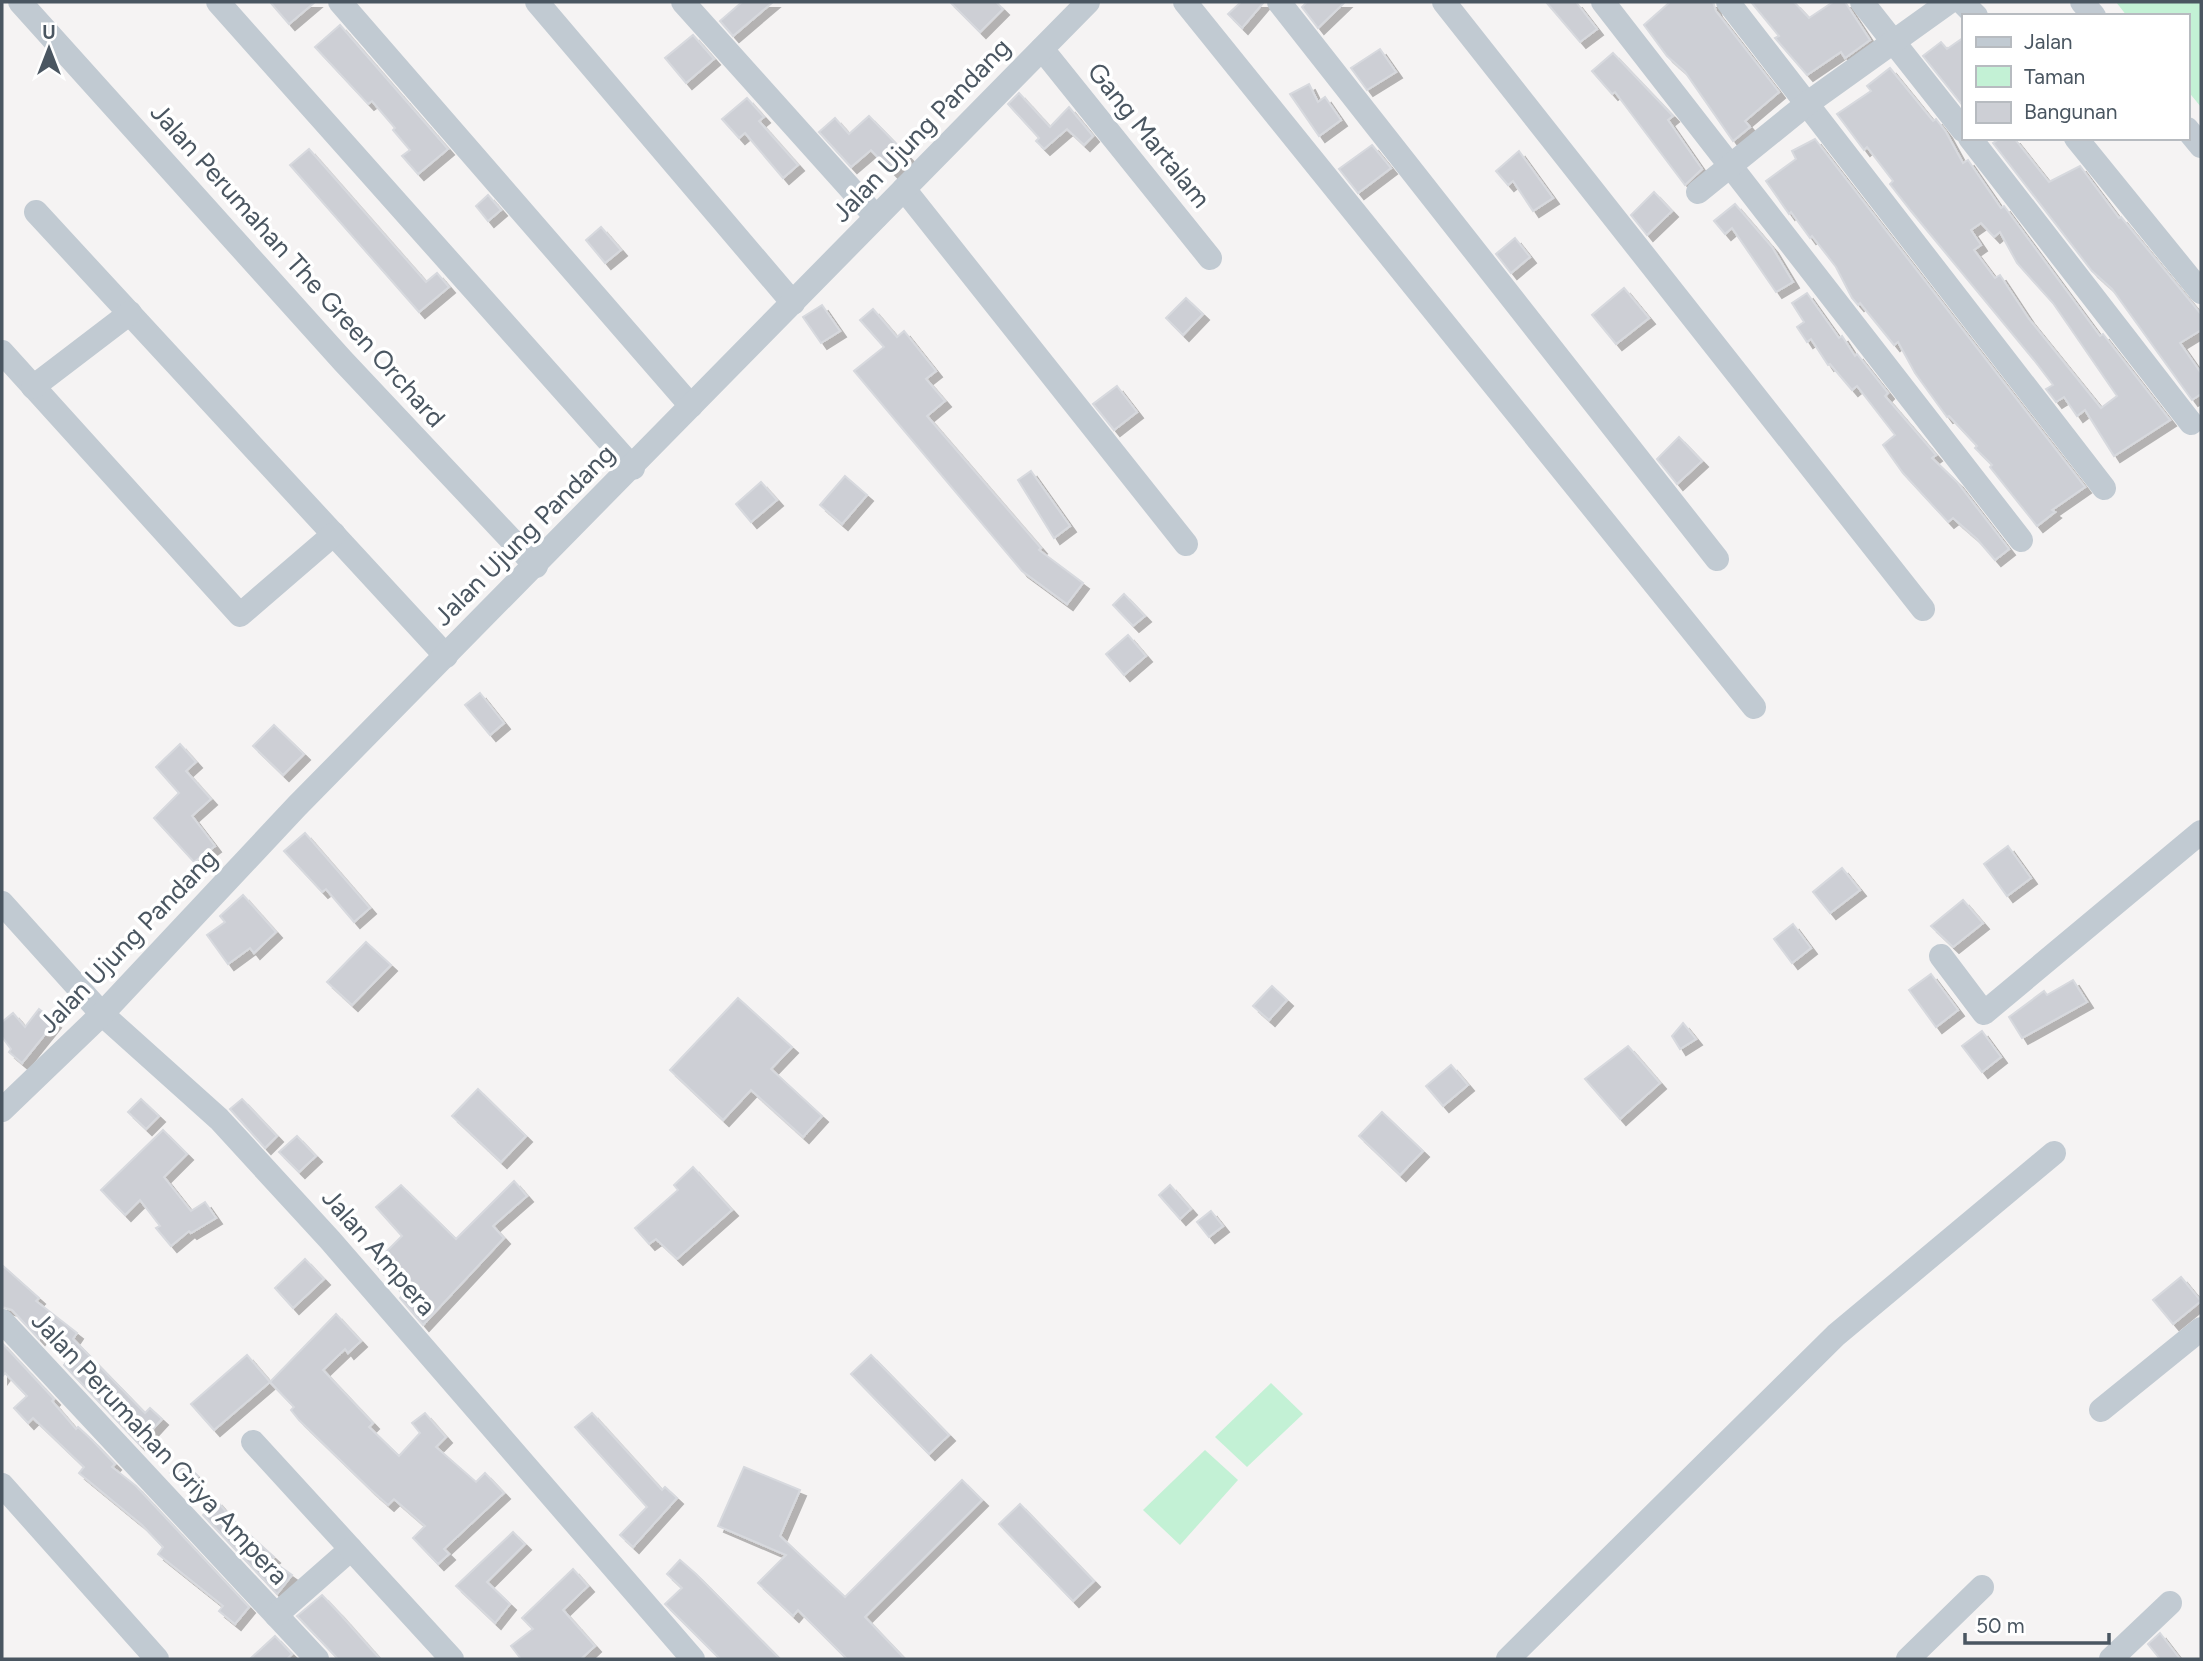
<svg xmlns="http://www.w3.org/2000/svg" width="2203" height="1661" font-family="Figtree,sans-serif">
	<defs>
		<filter id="shadow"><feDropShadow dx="6" dy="6" stdDeviation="0" flood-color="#0004"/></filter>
	</defs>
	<rect width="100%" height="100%" fill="#f5f3f3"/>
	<g fill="#c3f1d5">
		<path d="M 2116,2 L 2201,2 L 2201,107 L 2187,90 L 2187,16 L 2127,16 Z"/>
		<path d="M 1271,1383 L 1303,1414 L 1247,1467 L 1215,1437 Z"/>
		<path d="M 1205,1450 L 1238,1480 L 1180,1545 L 1143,1510 Z"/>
	</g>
	<g fill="#cdcfd5" stroke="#d7d9de" stroke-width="2" fill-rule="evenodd" filter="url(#shadow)">
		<path d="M 270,2 L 315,2 L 289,24 Z"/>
		<path d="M 742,2 L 773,2 L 733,36 L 720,21 Z"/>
		<path d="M 950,2 L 996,2 L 1003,9 L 980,32 Z"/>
		<path d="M 1241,2 L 1264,2 L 1242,28 L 1228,14 Z"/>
		<path d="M 1307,2 L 1345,2 L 1318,28 L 1302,7 Z"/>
		<path d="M 1546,2 L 1576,2 L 1597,29 L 1580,42 Z"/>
		<path d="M 1670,2 L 1713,2 L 1716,11 L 1779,92 L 1745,121 L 1750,127 L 1733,141 L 1685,72 L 1667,56 L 1644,25 Z"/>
		<path d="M 1751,2 L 1794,2 L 1809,18 L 1833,2 L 1845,2 L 1870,40 L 1845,58 L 1841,52 L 1807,75 L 1775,38 L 1779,36 Z"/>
		<path d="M 340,25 L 448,149 L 418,174 L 402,156 L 410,150 L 393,130 L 395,128 L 372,101 L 368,104 L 315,47 Z"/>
		<path d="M 693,35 L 714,59 L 686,83 L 665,58 Z"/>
		<path d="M 1963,38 L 1963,106 L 1923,56 L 1941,42 L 1947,49 Z"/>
		<path d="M 1380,49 L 1396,72 L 1367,90 L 1351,68 Z"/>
		<path d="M 1613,53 L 1673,116 L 1668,120 L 1702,169 L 1685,185 L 1615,92 L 1612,94 L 1592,71 Z"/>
		<path d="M 1890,68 L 1933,121 L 1936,119 L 1946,132 L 1963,163 L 1968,160 L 2001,208 L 2004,206 L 2100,336 L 2103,334 L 2170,420 L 2114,456 L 2085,410 L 2077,416 L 2064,397 L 2056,402 L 2046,389 L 2053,385 L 2034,360 L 1911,211 L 1890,184 L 1893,181 L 1867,147 L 1864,150 L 1837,114 L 1871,91 L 1867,86 ZM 1981,223 L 1994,237 L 2000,232 L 2017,263 L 2053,303 L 2117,396 L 2101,408 L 2029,319 L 2000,275 L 1995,278 L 1974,250 L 1981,245 L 1971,230 Z"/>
		<path d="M 1309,84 L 1318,102 L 1325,97 L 1341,120 L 1319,136 L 1290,94 Z"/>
		<path d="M 1019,93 L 1050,127 L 1069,107 L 1093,136 L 1084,145 L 1067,129 L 1044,149 L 1036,141 L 1039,138 L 1008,104 Z"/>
		<path d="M 747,98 L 764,117 L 759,121 L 798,165 L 783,178 L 745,133 L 739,138 L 722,119 Z"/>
		<path d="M 869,116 L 908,156 L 892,172 L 871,150 L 851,167 L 819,132 L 835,118 L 849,134 Z"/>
		<path d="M 2001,138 L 2014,138 L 2049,182 L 2080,166 L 2119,218 L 2121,217 L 2201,314 L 2201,330 L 2180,343 L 2201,373 L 2201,394 L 2192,400 L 2112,289 L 2092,271 L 1993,143 Z"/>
		<path d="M 1815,139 L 2085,487 L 2052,510 L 2055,512 L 2037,526 L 1990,467 L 1992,465 L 1975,448 L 1977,446 L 1949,416 L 1947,417 L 1915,373 L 1898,342 L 1894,345 L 1860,303 L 1858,305 L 1852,298 L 1836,267 L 1812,236 L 1810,238 L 1791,212 L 1789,214 L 1766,181 L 1796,159 L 1792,151 Z"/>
		<path d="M 1372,145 L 1391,168 L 1358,193 L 1339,169 Z"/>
		<path d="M 309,149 L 426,282 L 437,273 L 449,287 L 419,312 L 290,165 Z"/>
		<path d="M 1519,151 L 1553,198 L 1533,211 L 1513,181 L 1508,185 L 1496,171 Z"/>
		<path d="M 1654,192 L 1672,211 L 1647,235 L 1631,215 Z"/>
		<path d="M 488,195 L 501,210 L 488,221 L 476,206 Z"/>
		<path d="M 1735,204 L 1772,247 L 1793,282 L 1776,292 L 1732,228 L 1725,234 L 1714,221 Z"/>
		<path d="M 601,227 L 621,250 L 605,263 L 586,240 Z"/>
		<path d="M 1515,238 L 1530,257 L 1511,273 L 1496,254 Z"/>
		<path d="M 1624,288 L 1649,318 L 1616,344 L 1592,315 Z"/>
		<path d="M 1807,293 L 1839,338 L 1842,336 L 1855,356 L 1857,354 L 1888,393 L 1885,396 L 1936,455 L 1932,458 L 1957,482 L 2009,549 L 1995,560 L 1977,539 L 1953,518 L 1948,522 L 1903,473 L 1883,445 L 1895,435 L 1857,386 L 1852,390 L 1830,364 L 1828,365 L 1811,339 L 1807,342 L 1797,327 L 1804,322 L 1792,303 Z"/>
		<path d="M 1186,298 L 1203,314 L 1183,335 L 1166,318 Z"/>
		<path d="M 822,305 L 840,331 L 821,343 L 803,317 Z"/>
		<path d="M 873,309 L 897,337 L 904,331 L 936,371 L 926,379 L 945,401 L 927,416 L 1041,548 L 1039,550 L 1083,583 L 1067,604 L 1022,571 L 854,371 L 884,347 L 860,320 Z"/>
		<path d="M 1117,386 L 1137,412 L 1114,430 L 1093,404 Z"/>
		<path d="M 1679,437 L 1702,461 L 1677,484 L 1657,459 Z"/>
		<path d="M 1031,471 L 1070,526 L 1054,538 L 1018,480 Z"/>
		<path d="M 845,476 L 867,495 L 842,524 L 820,505 Z"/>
		<path d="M 761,482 L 777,500 L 751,522 L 736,504 Z"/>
		<path d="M 1124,594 L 1145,616 L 1133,626 L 1113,605 Z"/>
		<path d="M 1128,635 L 1146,656 L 1124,675 L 1106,654 Z"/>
		<path d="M 480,693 L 504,723 L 490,735 L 465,705 Z"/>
		<path d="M 274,725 L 304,754 L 283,775 L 253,746 Z"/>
		<path d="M 180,744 L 196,762 L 186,771 L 211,799 L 192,816 L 215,846 L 194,862 L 154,818 L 179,793 L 156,767 Z"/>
		<path d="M 305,833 L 370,908 L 354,922 L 326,889 L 322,892 L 284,851 Z"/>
		<path d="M 2008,846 L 2031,878 L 2007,896 L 1984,864 Z"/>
		<path d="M 1842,868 L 1860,890 L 1830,913 L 1813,892 Z"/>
		<path d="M 243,895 L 276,932 L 254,953 L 250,948 L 228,964 L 207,935 L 225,922 L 220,916 Z"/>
		<path d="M 1963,900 L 1983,923 L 1953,947 L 1931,926 Z"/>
		<path d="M 1793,924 L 1811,948 L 1792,963 L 1774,939 Z"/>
		<path d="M 366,942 L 391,965 L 352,1005 L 327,982 Z"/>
		<path d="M 1931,974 L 1958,1010 L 1936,1027 L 1909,990 Z"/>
		<path d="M 2073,980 L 2087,1002 L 2022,1038 L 2009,1017 L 2044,991 L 2047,995 Z"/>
		<path d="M 1272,986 L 1287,1000 L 1269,1020 L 1253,1006 Z"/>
		<path d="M 738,998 L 792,1047 L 771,1069 L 822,1116 L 803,1137 L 751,1090 L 723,1120 L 670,1070 Z"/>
		<path d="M 39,1009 L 55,1022 L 22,1063 L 9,1052 L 11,1049 L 2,1037 L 2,1022 L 13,1013 L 25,1027 Z"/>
		<path d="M 1683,1023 L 1696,1039 L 1680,1049 L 1672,1036 Z"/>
		<path d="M 1982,1031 L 2001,1057 L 1982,1072 L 1962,1046 Z"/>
		<path d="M 1628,1046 L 1660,1083 L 1620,1119 L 1585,1079 Z"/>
		<path d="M 1451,1065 L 1468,1085 L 1443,1106 L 1426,1086 Z"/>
		<path d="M 478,1089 L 526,1136 L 501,1162 L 452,1116 Z"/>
		<path d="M 141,1099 L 159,1116 L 146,1129 L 128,1112 Z"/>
		<path d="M 242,1099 L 277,1136 L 265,1148 L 230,1109 Z"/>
		<path d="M 1382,1112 L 1423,1151 L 1400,1175 L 1359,1136 Z"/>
		<path d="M 163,1130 L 187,1154 L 164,1177 L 191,1211 L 205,1202 L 216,1218 L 191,1233 L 189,1231 L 171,1246 L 156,1228 L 160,1226 L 140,1200 L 125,1215 L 101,1190 Z"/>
		<path d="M 297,1136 L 316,1156 L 299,1172 L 279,1152 Z"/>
		<path d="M 693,1167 L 732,1210 L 677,1259 L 656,1239 L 649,1244 L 635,1228 L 678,1190 L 674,1185 Z"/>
		<path d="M 514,1181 L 527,1196 L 493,1226 L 504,1238 L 423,1325 L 400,1298 L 403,1294 L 374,1264 L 402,1236 L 376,1207 L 401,1185 L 456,1239 Z"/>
		<path d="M 1170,1185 L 1191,1209 L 1180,1219 L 1159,1195 Z"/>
		<path d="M 1211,1211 L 1223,1226 L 1209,1237 L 1197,1222 Z"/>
		<path d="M 305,1259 L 324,1279 L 293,1308 L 275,1288 Z"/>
		<path d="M 2,1265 L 39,1298 L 36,1301 L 77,1333 L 73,1339 L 145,1413 L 150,1408 L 162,1419 L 139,1444 L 64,1365 L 70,1358 L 42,1335 L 39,1339 L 12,1310 L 2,1307 Z"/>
		<path d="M 2181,1277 L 2201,1301 L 2173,1324 L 2153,1300 Z"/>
		<path d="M 336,1314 L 361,1341 L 348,1353 L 345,1349 L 323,1370 L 373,1423 L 369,1427 L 399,1456 L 420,1433 L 412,1423 L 425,1413 L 446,1437 L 436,1447 L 476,1482 L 485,1473 L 504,1493 L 444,1549 L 449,1554 L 438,1564 L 413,1538 L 425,1526 L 394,1499 L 388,1505 L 370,1489 L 299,1420 L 291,1410 L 294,1407 L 270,1382 Z"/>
		<path d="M 2,1343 L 54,1399 L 52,1401 L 76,1429 L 78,1427 L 92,1440 L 115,1464 L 112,1467 L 136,1486 L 249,1607 L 235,1624 L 219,1611 L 223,1606 L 158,1554 L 163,1547 L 142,1525 L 79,1473 L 84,1467 L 33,1418 L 28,1423 L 14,1408 L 27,1396 L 5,1373 L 2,1377 Z"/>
		<path d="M 247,1355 L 270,1382 L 214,1430 L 191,1404 Z"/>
		<path d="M 871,1355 L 949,1435 L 929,1454 L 851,1374 Z"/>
		<path d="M 592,1413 L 662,1490 L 665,1487 L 677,1498 L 633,1547 L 620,1535 L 647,1507 L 575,1427 Z"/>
		<path d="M 182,1461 L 198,1476 L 187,1488 L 170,1473 Z"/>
		<path d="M 744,1467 L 800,1490 L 780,1536 L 845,1597 L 962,1480 L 982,1500 L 865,1617 L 905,1659 L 847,1659 L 798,1610 L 793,1616 L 758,1583 L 786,1555 L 718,1526 Z"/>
		<path d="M 216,1500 L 232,1519 L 274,1557 L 271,1560 L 292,1575 L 277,1594 L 203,1515 Z"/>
		<path d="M 1020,1504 L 1094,1581 L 1073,1601 L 999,1524 Z"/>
		<path d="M 513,1532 L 525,1544 L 487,1582 L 510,1604 L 495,1623 L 456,1586 Z"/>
		<path d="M 680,1560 L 696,1574 L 780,1659 L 720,1659 L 665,1604 L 682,1588 L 667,1574 Z"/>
		<path d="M 573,1569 L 588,1586 L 563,1610 L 595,1646 L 581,1659 L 521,1659 L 511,1646 L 533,1629 L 522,1618 Z"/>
		<path d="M 322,1595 L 339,1613 L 380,1659 L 338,1659 L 297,1616 Z"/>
		<path d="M 2160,1633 L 2180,1659 L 2160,1659 L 2148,1644 Z"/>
		<path d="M 275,1636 L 292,1654 L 287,1659 L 250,1659 Z"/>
	</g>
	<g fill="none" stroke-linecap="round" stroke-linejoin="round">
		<g stroke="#c1cad2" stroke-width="24">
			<path d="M 20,2 L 343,361 L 536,566"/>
			<path d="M 218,2 L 633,468"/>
			<path d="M 340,2 L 691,406"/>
			<path d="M 537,2 L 793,303"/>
			<path d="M 683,2 L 876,217"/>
			<path d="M 1185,2 L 1754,707"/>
			<path d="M 1279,2 L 1717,559"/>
			<path d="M 1444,2 L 1923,609"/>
			<path d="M 1603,2 L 2021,540"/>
			<path d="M 1728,2 L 2104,488"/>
			<path d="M 1862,2 L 1963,130"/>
			<path d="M 1962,2 L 1976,16"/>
			<path d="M 2082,2 L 2094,16"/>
			<path d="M 1042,49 L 1210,258"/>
			<path d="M 2187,129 L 2201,146"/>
			<path d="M 1970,138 L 2191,423"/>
			<path d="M 2076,138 L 2201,292"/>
			<path d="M 904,189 L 1186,544"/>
			<path d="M 1698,192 L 1808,103 L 1949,2"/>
			<path d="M 36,212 L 446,656"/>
			<path d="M 2,352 L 240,615 L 334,534"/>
			<path d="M 33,387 L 130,313"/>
			<path d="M 2,903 L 102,1014 L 219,1119 L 330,1240 L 693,1659"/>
			<path d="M 1941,956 L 1984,1013 L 2201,832"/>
			<path d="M 2,1110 L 102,1014 L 297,806 L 1088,2"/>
			<path d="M 2,1321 L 317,1659"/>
			<path d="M 2101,1410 L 2201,1329"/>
			<path d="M 253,1442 L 351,1549 L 276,1615"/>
			<path d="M 2,1485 L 157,1659"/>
			<path d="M 351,1549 L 452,1659"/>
			<path d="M 1508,1659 L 1836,1335 L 2054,1153"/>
			<path d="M 1908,1659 L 1982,1587"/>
			<path d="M 2111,1659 L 2170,1603"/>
		</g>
	</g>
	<g text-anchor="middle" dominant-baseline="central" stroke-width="7" stroke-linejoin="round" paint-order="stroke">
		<g font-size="26" fill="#4a5661" stroke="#fff">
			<text transform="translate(921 130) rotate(-46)">Jalan Ujung Pandang</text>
			<text transform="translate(1149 135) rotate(51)">Gang Martalam</text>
			<text transform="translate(298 265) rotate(48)">Jalan Perumahan The Green Orchard</text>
			<text transform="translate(524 535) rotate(-45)">Jalan Ujung Pandang</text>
			<text transform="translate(128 941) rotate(-46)">Jalan Ujung Pandang</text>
			<text transform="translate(379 1252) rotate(49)">Jalan Ampera</text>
			<text transform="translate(160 1448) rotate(47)">Jalan Perumahan Griya Ampera</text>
		</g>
	</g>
	<rect width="2203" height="1661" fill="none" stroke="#4a5661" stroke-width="7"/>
	<rect x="1962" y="14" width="228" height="126" fill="#ffffff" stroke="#b7bbc0" stroke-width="2"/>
	<rect x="1976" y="37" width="35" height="10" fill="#c1cad2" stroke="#b7bbc0" stroke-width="2"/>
	<text x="2024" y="49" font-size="21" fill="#4a5661">Jalan</text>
	<rect x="1976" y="66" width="35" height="21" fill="#c3f1d5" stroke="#b7bbc0" stroke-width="2"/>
	<text x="2024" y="84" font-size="21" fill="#4a5661">Taman</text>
	<rect x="1976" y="102" width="35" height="21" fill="#cdcfd5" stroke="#b7bbc0" stroke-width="2"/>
	<text x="2024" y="119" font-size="21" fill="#4a5661">Bangunan</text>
	<g transform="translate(49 49)" stroke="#ffffff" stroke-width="5" paint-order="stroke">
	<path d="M0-5L12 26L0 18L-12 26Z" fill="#4a5661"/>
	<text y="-10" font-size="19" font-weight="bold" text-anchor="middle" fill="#4a5661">U</text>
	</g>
	<path d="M1965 1633v10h144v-10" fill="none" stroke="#4a5661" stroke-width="3.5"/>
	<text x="1976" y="1633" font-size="21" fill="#4a5661" stroke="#ffffff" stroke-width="5" paint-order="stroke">50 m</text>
</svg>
